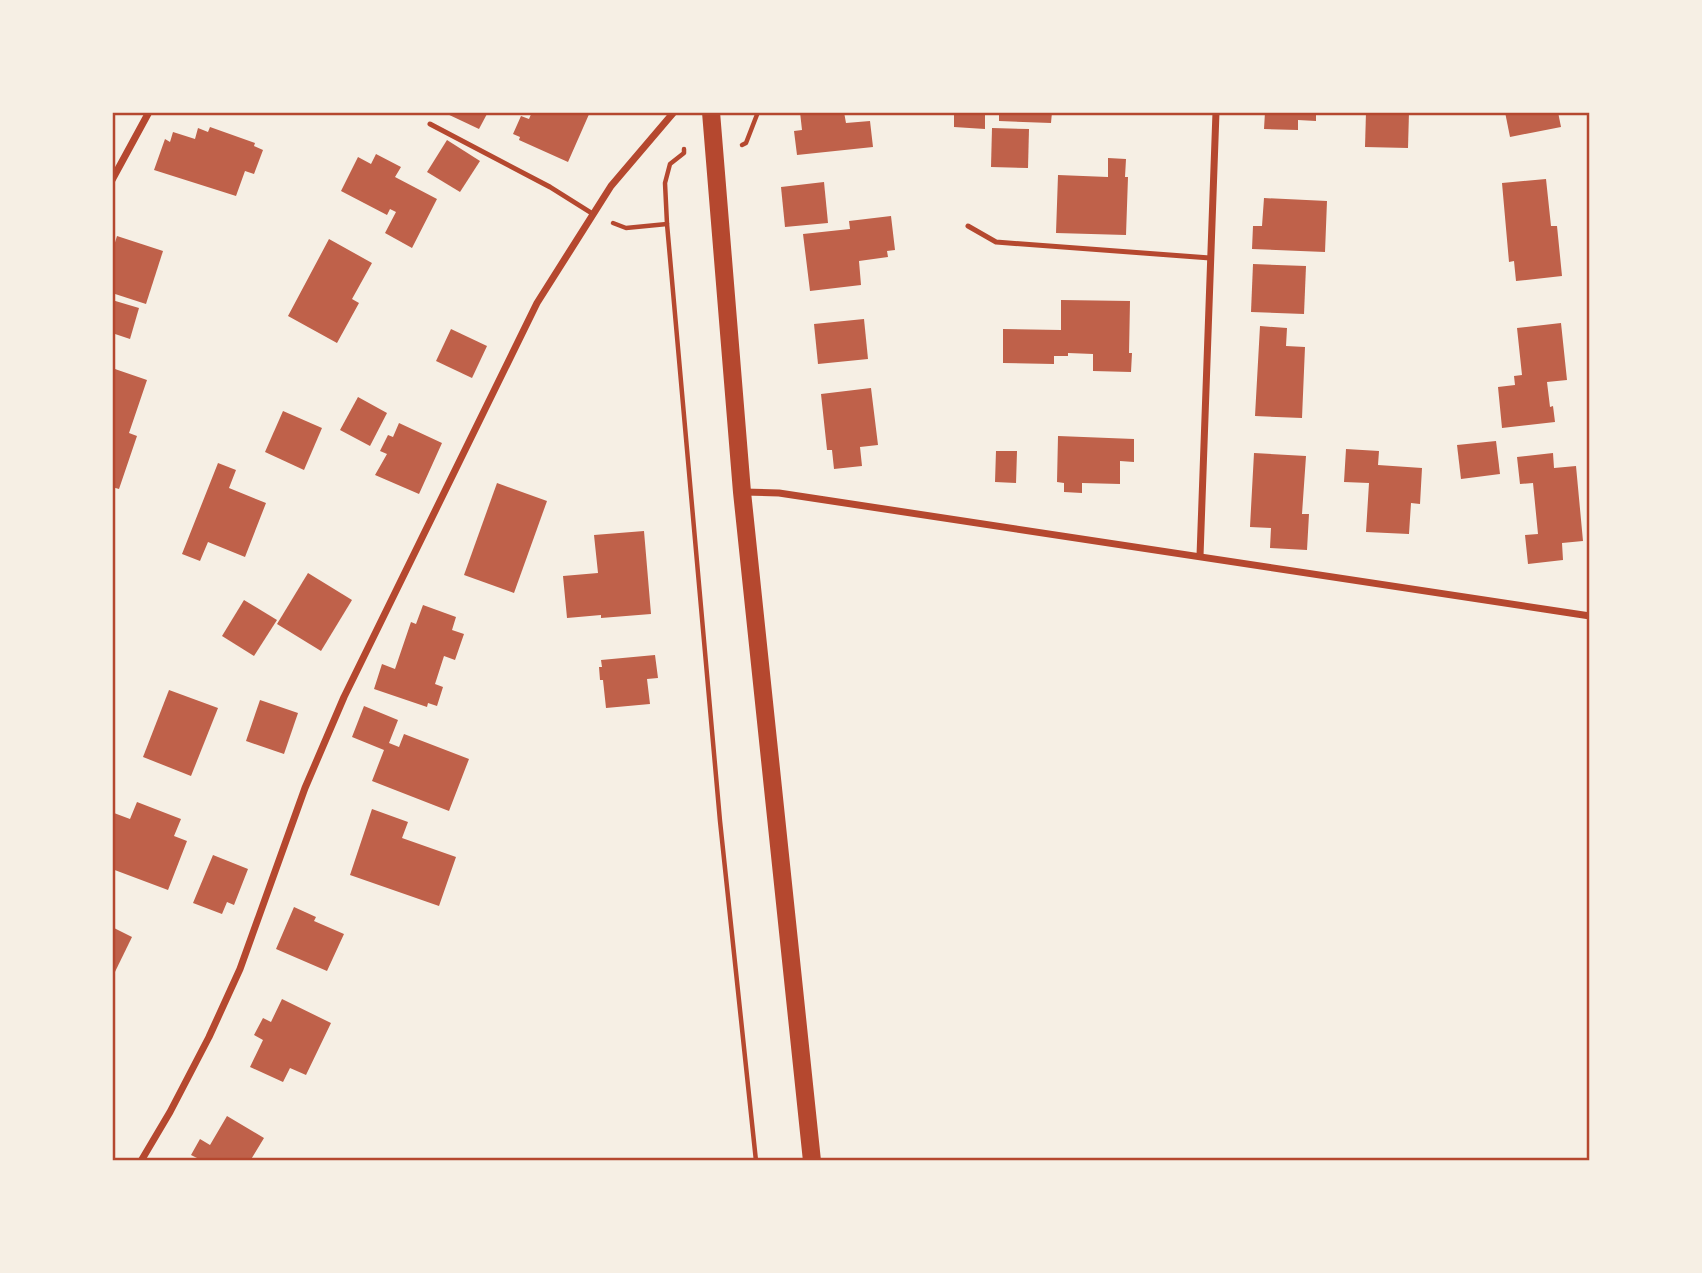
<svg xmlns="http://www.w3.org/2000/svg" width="1702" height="1273" font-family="Poppins,sans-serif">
	<rect width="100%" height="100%" fill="#f6efe4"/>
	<g fill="#bf614a">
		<path d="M 443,112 L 488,112 L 479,129 Z"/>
		<path d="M 532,112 L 590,112 L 568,162 L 519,140 L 520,137 L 513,134 L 521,116 L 529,119 Z"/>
		<path d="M 800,112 L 844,112 L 846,123 L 870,121 L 873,147 L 797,155 L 794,131 L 802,130 Z"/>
		<path d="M 954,112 L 985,112 L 985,129 L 954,127 Z"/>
		<path d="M 999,112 L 1052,112 L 1051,123 L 999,121 Z"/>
		<path d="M 1265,112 L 1316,112 L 1316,121 L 1298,120 L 1298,130 L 1264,129 Z"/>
		<path d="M 1366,112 L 1409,112 L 1408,148 L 1365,147 Z"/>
		<path d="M 1505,112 L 1558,112 L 1561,127 L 1510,137 Z"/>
		<path d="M 210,127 L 255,143 L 254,146 L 263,150 L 254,174 L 245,171 L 236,196 L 154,170 L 165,139 L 170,142 L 173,132 L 195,139 L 198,128 L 208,132 Z"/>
		<path d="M 992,128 L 1029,129 L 1028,168 L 991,167 Z"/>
		<path d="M 447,140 L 480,161 L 460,192 L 427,172 Z"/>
		<path d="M 376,154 L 401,167 L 395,177 L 437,199 L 412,248 L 385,233 L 396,212 L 390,209 L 387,215 L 341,191 L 358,157 L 371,164 Z"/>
		<path d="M 1108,158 L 1126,159 L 1125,177 L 1128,177 L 1126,235 L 1056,233 L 1058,175 L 1108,177 Z"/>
		<path d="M 1546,179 L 1551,226 L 1557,226 L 1562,276 L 1516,281 L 1514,261 L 1509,262 L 1502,183 Z"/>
		<path d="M 824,182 L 828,223 L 785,227 L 781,187 Z"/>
		<path d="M 1264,198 L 1327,201 L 1325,252 L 1252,249 L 1253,226 L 1262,226 Z"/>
		<path d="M 891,216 L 895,250 L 887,251 L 888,257 L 859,261 L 861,285 L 810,291 L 803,234 L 850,229 L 849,221 Z"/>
		<path d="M 117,236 L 163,251 L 146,304 L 112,293 L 112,252 Z"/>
		<path d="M 329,239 L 372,263 L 352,299 L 359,303 L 337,343 L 288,316 Z"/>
		<path d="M 1253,264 L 1306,266 L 1304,314 L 1251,312 Z"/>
		<path d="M 112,300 L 139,308 L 130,339 L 112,333 Z"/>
		<path d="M 1061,300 L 1130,301 L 1129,353 L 1132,353 L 1131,372 L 1093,371 L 1093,354 L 1068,353 L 1068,356 L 1054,356 L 1054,364 L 1003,363 L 1003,329 L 1061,330 Z"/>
		<path d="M 864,319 L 868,359 L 818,364 L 814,324 Z"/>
		<path d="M 1561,323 L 1567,380 L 1547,382 L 1550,407 L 1553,406 L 1555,422 L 1502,428 L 1498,387 L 1515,385 L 1514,376 L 1522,375 L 1517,328 Z"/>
		<path d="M 1260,326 L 1287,328 L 1286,346 L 1305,347 L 1302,418 L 1255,416 Z"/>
		<path d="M 451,329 L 487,346 L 472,378 L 436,361 Z"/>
		<path d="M 112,368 L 147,380 L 129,433 L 137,436 L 119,489 L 112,487 Z"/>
		<path d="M 871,388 L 878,445 L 860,447 L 862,466 L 834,469 L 832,450 L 827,450 L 821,394 Z"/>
		<path d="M 358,397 L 387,413 L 370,446 L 340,430 Z"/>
		<path d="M 283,411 L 322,428 L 304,470 L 265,452 Z"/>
		<path d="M 399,423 L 442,443 L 419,494 L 375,475 L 387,454 L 380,451 L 388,435 L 393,437 Z"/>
		<path d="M 1058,436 L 1134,439 L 1134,462 L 1120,461 L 1120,484 L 1082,483 L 1082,493 L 1064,492 L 1064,483 L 1057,482 Z"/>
		<path d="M 1496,441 L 1500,474 L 1461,479 L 1457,445 Z"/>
		<path d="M 1346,449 L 1379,451 L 1378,465 L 1422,468 L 1420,504 L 1411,503 L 1409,534 L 1366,532 L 1369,483 L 1344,482 Z"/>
		<path d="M 996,451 L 1017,451 L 1016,483 L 995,482 Z"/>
		<path d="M 1254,453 L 1306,456 L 1302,514 L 1309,514 L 1307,550 L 1270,548 L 1271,528 L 1250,527 Z"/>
		<path d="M 1553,453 L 1554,468 L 1576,466 L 1583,541 L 1562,543 L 1563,560 L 1528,564 L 1525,535 L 1538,534 L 1533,483 L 1520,484 L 1517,457 Z"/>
		<path d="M 218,463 L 236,470 L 229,488 L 266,503 L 245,557 L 208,542 L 200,561 L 182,554 Z"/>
		<path d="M 497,483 L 547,501 L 514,593 L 464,575 Z"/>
		<path d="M 644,531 L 651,614 L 601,618 L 601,615 L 567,618 L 563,576 L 598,573 L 594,535 Z"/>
		<path d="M 308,573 L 352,600 L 321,651 L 277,624 Z"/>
		<path d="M 244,600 L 277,620 L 254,656 L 222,636 Z"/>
		<path d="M 423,605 L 456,617 L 452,630 L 464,634 L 455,660 L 444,656 L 435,684 L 443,687 L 437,706 L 428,703 L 427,707 L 374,689 L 382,664 L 395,669 L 411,622 L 416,624 Z"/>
		<path d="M 655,655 L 658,678 L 647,679 L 650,704 L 606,708 L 603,680 L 600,680 L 599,667 L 602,667 L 601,660 Z"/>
		<path d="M 169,690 L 218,708 L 191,776 L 143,757 Z"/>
		<path d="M 260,700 L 298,713 L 284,754 L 246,741 Z"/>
		<path d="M 364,706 L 398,720 L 389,743 L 399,747 L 404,734 L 469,759 L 449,811 L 372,781 L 384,750 L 352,737 Z"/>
		<path d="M 137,802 L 181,819 L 174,836 L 187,841 L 168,890 L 112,869 L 112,818 L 114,813 L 130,819 Z"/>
		<path d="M 372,809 L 408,822 L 402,838 L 456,857 L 439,906 L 350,875 Z"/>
		<path d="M 213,855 L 248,869 L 234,905 L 227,902 L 222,914 L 193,903 Z"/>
		<path d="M 294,907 L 316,917 L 314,921 L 344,934 L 327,971 L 276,949 Z"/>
		<path d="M 112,927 L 132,937 L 112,978 Z"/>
		<path d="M 282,999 L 331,1023 L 306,1075 L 290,1068 L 283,1082 L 250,1067 L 263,1040 L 254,1035 L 263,1018 L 271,1022 Z"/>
		<path d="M 227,1116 L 264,1138 L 250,1161 L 198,1161 L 199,1159 L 191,1155 L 200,1139 L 210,1145 Z"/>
	</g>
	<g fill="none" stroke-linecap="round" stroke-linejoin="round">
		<g stroke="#b5482f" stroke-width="4.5">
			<path d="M 742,145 L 746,143 L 758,112"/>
			<path d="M 684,149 L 684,153 L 670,164 L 665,183 L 667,224 L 720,821 L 756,1161"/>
			<path d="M 613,223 L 626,228 L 667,224"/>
		</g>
		<g stroke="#b5482f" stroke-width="5">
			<path d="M 430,124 L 550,187 L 593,214"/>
			<path d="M 968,226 L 996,242 L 1210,258"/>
		</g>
		<g stroke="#b5482f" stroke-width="7">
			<path d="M 112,180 L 149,112"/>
			<path d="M 743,492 L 779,493 L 1590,616"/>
			<path d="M 1200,556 L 1216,112"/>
			<path d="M 141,1161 L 170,1112 L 209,1037 L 240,969 L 305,788 L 344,697 L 537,303 L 611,186 L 674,112"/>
		</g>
		<path stroke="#b5482f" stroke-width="18" d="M 711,112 L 742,492 L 812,1161"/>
	</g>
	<rect width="1702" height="1273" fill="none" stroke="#f6efe4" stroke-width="228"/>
	<rect x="114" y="114" width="1474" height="1045" fill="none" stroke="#b5482f" stroke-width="2.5"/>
</svg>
